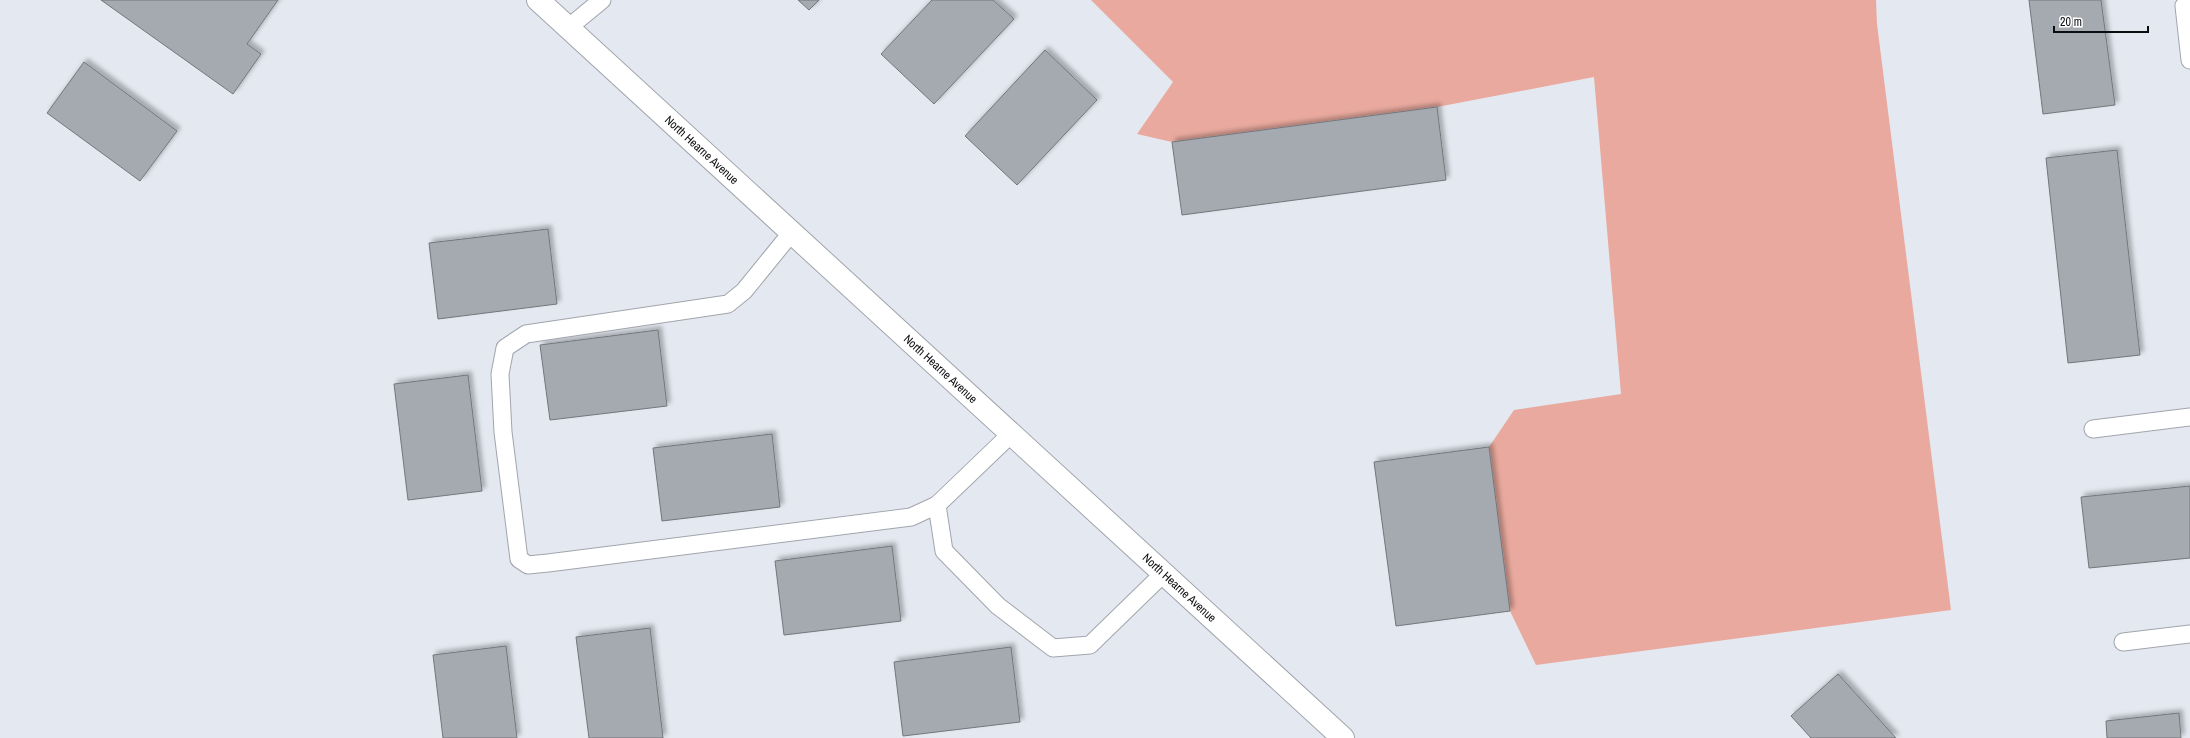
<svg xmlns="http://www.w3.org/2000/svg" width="2190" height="738" font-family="'Archivo Narrow',sans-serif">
	<defs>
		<filter id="shadow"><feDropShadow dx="3.5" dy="-3.5" stdDeviation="2" flood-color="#0004"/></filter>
	</defs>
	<rect width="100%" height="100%" fill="#e4e8f0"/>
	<path fill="#e9a99e" d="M 1091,0 L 1876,0 L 1877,24 L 1951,610 L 1536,665 L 1510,611 L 1489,447 L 1514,410 L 1621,394 L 1594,77 L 1437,107 L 1172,142 L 1137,134 L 1173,82 Z"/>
	<g fill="#a5a9b0" stroke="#73777d" filter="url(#shadow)">
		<path d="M 101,0 L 278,0 L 247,44 L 261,54 L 233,94 Z"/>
		<path d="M 798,0 L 819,0 L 809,10 Z"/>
		<path d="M 932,0 L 993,0 L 1014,19 L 934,104 L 881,54 Z"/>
		<path d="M 2029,0 L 2101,0 L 2115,105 L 2043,114 Z"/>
		<path d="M 1045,50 L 1097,100 L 1017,185 L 965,136 Z"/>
		<path d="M 84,62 L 177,131 L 140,181 L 47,113 Z"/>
		<path d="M 1437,107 L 1446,180 L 1182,215 L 1172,142 Z"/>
		<path d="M 2117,150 L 2140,355 L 2068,363 L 2046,158 Z"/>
		<path d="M 548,229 L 557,304 L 438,319 L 429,243 Z"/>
		<path d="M 658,330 L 667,406 L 550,420 L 540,345 Z"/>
		<path d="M 468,375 L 482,491 L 408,500 L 394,384 Z"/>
		<path d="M 772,434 L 780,507 L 662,521 L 653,448 Z"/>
		<path d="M 1489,447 L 1510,611 L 1396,626 L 1374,462 Z"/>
		<path d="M 2190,486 L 2190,558 L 2089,568 L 2081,497 Z"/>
		<path d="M 892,546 L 901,621 L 784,635 L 775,561 Z"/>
		<path d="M 650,628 L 663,738 L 589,738 L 576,637 Z"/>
		<path d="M 506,646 L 517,738 L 443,738 L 433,655 Z"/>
		<path d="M 1011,647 L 1020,722 L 903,736 L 894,662 Z"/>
		<path d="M 1838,674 L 1896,738 L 1811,738 L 1791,716 Z"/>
		<path d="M 2179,713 L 2181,738 L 2107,738 L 2106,721 Z"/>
	</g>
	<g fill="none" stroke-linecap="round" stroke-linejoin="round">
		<defs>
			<g id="lane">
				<path d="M 2190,3 L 2184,6 L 2190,60"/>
				<path d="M 568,28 L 602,0"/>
				<path d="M 792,232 L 744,291 L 728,304 L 526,334 L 505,348 L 500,374 L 503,432 L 519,559 L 528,565 L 548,563 L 911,517 L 937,505 L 1012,433"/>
				<path d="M 2093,429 L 2190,417"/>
				<path d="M 937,505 L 944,551 L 998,606 L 1053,648 L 1090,645 L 1164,573"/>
				<path d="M 2123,642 L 2190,634"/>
			</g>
			<g id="secondary">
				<path id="s1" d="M 538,0 L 1343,738"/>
			</g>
		</defs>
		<use href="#lane" stroke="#a1a5ac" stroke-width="19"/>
		<use href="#secondary" stroke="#a1a5ac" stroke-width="24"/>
		<use href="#lane" stroke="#fff" stroke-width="17"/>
		<use href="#secondary" stroke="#fff" stroke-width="22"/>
	</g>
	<g text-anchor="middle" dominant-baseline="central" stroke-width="3" stroke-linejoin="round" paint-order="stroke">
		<g font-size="12" fill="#0b0c0f" stroke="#fff">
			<text stroke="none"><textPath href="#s1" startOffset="222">North Hearne Avenue</textPath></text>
			<text stroke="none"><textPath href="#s1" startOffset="546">North Hearne Avenue</textPath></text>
			<text stroke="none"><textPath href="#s1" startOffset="870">North Hearne Avenue</textPath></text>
		</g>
	</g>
	<path d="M2054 26v6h94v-6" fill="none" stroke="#0b0c0f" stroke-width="2"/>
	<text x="2060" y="26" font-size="12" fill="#0b0c0f" stroke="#ffffff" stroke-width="3" paint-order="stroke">20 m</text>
</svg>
